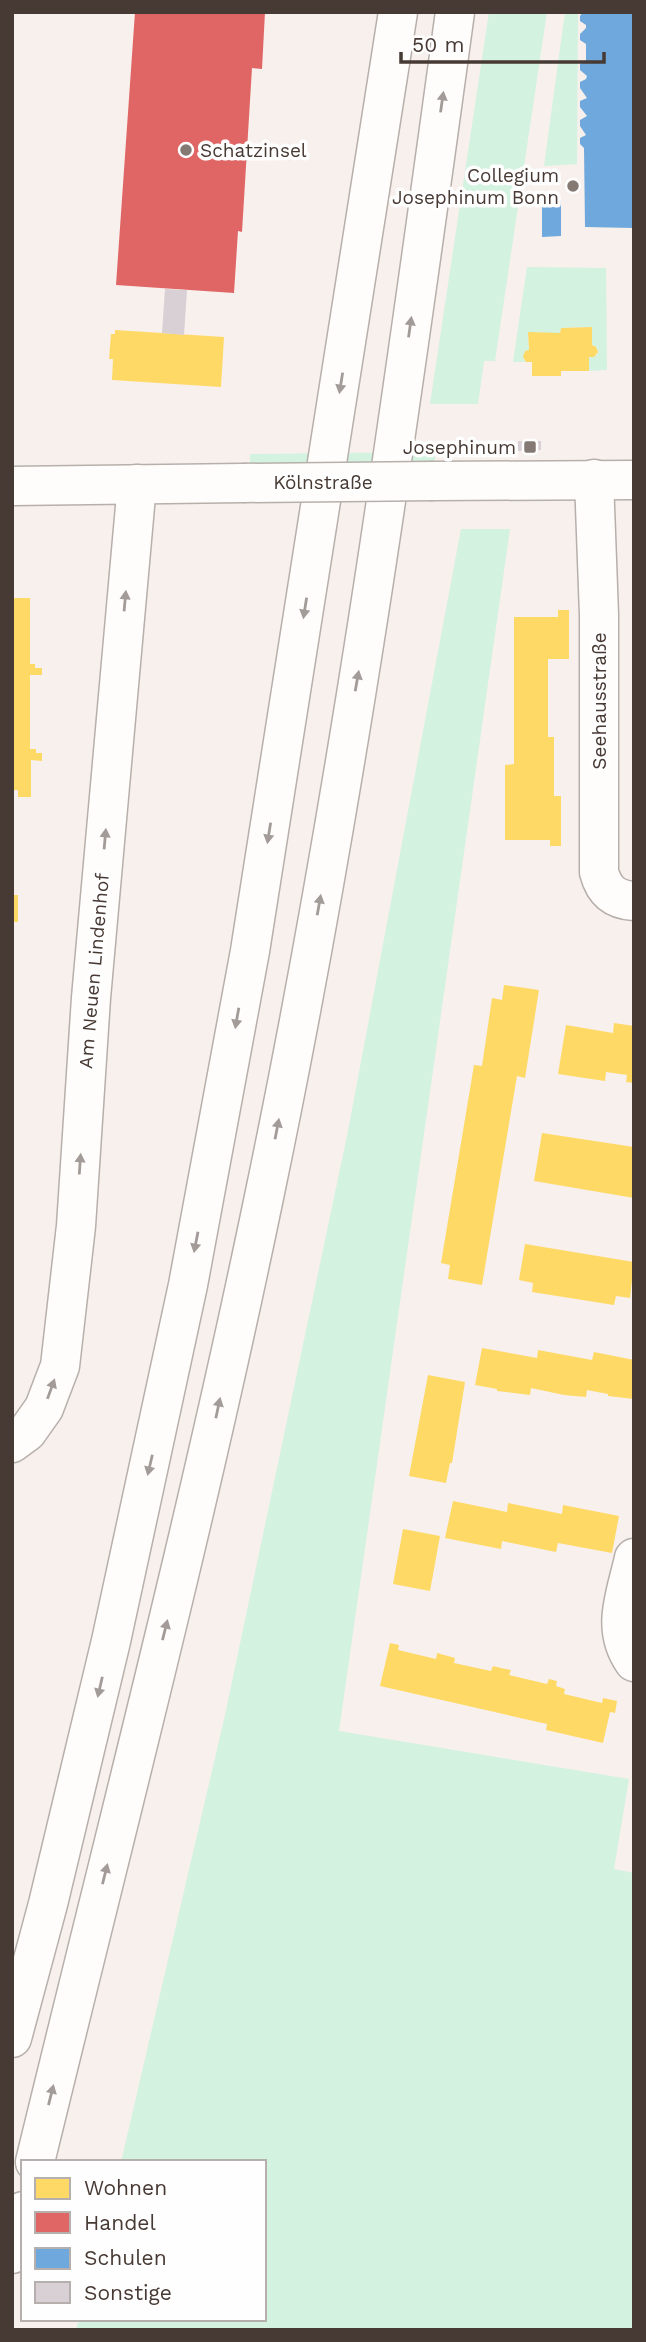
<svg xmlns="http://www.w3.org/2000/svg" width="646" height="2342" font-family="'Work Sans',sans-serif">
	<rect width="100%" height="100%" fill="#f7f0ec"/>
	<g fill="#d3f2df">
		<path d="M 489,12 L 547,12 L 495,361 L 484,361 L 478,404 L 430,404 Z"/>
		<path d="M 565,12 L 578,12 L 577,164 L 544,166 Z"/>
		<path d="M 527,267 L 606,268 L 607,370 L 589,371 L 589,357 L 596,356 L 598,351 L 596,347 L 592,345 L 591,327 L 561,328 L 560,333 L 528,333 L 529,350 L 525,351 L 524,360 L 528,362 L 513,362 Z"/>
		<path d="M 435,452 L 435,463 L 250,464 L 250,454 Z"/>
		<path d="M 461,529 L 510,529 L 339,1731 L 629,1779 L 614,1869 L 634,1873 L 634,2330 L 76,2330 L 79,2319 L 264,2319 L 264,2162 L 121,2162 L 225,1715 L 348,1131 Z"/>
	</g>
	<g fill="#ffd966">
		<path d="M 592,327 L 592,345 L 596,347 L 598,352 L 594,357 L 589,357 L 589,371 L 561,371 L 561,376 L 532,376 L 532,362 L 526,362 L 523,357 L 525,351 L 529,350 L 528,332 L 560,333 L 561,328 Z"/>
		<path d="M 115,330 L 224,337 L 221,387 L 112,380 L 113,359 L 109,359 L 111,334 L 115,334 Z"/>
		<path d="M 12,598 L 30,598 L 30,664 L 35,664 L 35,668 L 42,668 L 42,675 L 30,675 L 30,749 L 36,749 L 36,753 L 42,753 L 42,761 L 31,760 L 31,797 L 18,797 L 18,790 L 12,790 Z"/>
		<path d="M 558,610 L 569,610 L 569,659 L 548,659 L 548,737 L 554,737 L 554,796 L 561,796 L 561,846 L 550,846 L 550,840 L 505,840 L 505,765 L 514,764 L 514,617 L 558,617 Z"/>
		<rect x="12" y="895" width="6" height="27"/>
		<path d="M 504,985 L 539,990 L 525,1078 L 517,1076 L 482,1285 L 448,1279 L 450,1265 L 441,1263 L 474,1065 L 482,1066 L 492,998 L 502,1000 Z"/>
		<path d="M 614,1023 L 634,1026 L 634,1083 L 626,1082 L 627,1075 L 606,1072 L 605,1081 L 558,1074 L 566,1025 L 613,1033 Z"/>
		<path d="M 542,1133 L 634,1147 L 634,1198 L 534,1181 Z"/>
		<path d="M 525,1244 L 634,1262 L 630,1298 L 616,1296 L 614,1305 L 532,1292 L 533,1283 L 519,1280 Z"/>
		<path d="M 482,1348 L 537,1358 L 538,1350 L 592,1360 L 594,1352 L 634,1360 L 634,1399 L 608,1396 L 608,1394 L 587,1390 L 586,1397 L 564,1395 L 531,1388 L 530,1395 L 497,1391 L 497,1389 L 475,1385 Z"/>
		<path d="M 428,1375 L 465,1382 L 452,1463 L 450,1463 L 446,1483 L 409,1476 Z"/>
		<path d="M 453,1501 L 507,1512 L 508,1503 L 562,1514 L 563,1505 L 619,1516 L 612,1553 L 558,1543 L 556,1552 L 502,1541 L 501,1549 L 445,1538 Z"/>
		<path d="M 403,1529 L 440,1536 L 430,1591 L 393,1584 Z"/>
		<path d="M 390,1643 L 399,1645 L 398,1650 L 436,1659 L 437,1653 L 455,1658 L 454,1663 L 491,1671 L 493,1666 L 501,1668 L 511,1670 L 509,1675 L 547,1684 L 549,1679 L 557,1681 L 556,1686 L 565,1689 L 564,1694 L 602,1703 L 603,1698 L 617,1701 L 615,1713 L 610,1712 L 603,1743 L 546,1730 L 547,1724 L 380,1686 Z"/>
	</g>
	<path fill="#e06666" d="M 135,12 L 265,12 L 262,69 L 252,68 L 242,232 L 238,231 L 234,293 L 116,285 Z"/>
	<g fill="#6fa8dc">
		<path d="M 583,12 L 634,12 L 634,228 L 585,227 L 584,148 L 580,144 L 580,138 L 586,135 L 580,126 L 580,120 L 587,116 L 580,107 L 580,101 L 587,98 L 580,88 L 580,82 L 586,79 L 587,76 L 580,70 L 580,64 L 586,60 L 586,44 L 580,40 L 580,34 L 586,28 L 586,25 L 580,21 L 580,16 Z"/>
		<path d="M 542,200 L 561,200 L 561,236 L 542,237 Z"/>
	</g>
	<g fill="#d8d0d4">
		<path d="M 165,289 L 187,290 L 184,335 L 162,333 Z"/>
		<path d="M 518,441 L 541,441 L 541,450 L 518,451 Z"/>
	</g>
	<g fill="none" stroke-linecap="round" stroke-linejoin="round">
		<defs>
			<g id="minor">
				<path d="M 594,479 L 599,615 L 599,872 C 604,891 615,900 634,901"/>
				<path d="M 12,1443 L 27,1432 L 44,1408 L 60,1366 L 76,1226 L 91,998 L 137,484"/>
				<path d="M 634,1558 C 626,1595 610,1628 634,1662"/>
			</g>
			<g id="major">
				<path d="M 433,481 L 634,480"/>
				<path d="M 12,486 L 243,483"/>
			</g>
			<g id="highway">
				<path d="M 12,2038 L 48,1904 L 111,1641 L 188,1285 L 250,951 L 398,12"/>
				<path d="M 35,2162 C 113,1841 197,1521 264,1197 C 346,806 401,408 455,12"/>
				<path d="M 12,2254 L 23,2211"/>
			</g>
		</defs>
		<use href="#minor" stroke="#b7afaa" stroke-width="41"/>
		<use href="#major" stroke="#b7afaa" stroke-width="41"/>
		<use href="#highway" stroke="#b7afaa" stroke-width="41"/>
		<use href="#minor" stroke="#fefdfc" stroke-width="38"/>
		<use href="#major" stroke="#fefdfc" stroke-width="38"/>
		<use href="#highway" stroke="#fefdfc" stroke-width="38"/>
		<defs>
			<path id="major-bridge" d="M 243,483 L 433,481"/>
		</defs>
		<use href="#major-bridge" stroke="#b7afaa" stroke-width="41" stroke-linecap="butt"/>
		<use href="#major-bridge" stroke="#fefdfc" stroke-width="38"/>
	</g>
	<defs><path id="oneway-solid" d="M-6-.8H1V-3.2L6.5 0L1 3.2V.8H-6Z" transform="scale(1.75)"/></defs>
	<g fill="#a29b98">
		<use href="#oneway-solid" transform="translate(442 102) rotate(-82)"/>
		<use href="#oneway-solid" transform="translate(410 327) rotate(-82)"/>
		<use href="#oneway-solid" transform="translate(341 383) rotate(99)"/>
		<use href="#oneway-solid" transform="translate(125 601) rotate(-85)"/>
		<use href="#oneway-solid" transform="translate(305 608) rotate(99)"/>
		<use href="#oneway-solid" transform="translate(357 681) rotate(-80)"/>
		<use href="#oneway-solid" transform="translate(269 833) rotate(99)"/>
		<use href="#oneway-solid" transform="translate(105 839) rotate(-85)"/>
		<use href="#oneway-solid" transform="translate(319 905) rotate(-80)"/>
		<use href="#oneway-solid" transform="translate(237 1018) rotate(100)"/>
		<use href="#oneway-solid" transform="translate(277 1129) rotate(-79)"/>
		<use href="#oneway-solid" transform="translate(80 1164) rotate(-86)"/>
		<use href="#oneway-solid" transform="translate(196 1242) rotate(101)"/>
		<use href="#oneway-solid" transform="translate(51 1389) rotate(-70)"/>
		<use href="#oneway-solid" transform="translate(218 1408) rotate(-78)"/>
		<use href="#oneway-solid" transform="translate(150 1465) rotate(103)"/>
		<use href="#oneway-solid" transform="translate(165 1630) rotate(-76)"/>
		<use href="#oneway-solid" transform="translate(100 1687) rotate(103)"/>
		<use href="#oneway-solid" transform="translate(105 1874) rotate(-76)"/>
		<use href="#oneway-solid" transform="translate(51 2095) rotate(-76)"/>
	</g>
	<g fill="#857974" stroke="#fefefe" stroke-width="2.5">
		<circle cx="186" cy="150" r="7"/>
		<circle cx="573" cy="186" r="7"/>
		<rect x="523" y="440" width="14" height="14" rx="3.5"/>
	</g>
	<g text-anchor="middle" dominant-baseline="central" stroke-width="7" stroke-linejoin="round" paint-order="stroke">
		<g font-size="19" fill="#473933" stroke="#fefefe" text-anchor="end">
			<text x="200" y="150" text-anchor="start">Schatzinsel</text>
			<text x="559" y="175">Collegium<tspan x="559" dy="22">Josephinum Bonn</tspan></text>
			<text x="516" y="447">Josephinum</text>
		</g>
		<g font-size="19" fill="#473933" stroke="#fefefe">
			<text x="323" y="482">Kölnstraße</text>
			<text transform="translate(599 701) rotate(-90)">Seehausstraße</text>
			<text transform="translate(94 971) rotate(-85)">Am Neuen Lindenhof</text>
		</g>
	</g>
	<rect width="646" height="2342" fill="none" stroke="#473933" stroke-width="28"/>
	<rect x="21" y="2160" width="245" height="161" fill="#fefefe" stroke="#b5afad" stroke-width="2"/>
	<rect x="35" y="2178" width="35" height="21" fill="#ffd966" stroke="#b5afad" stroke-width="2"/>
	<text x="84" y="2195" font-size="21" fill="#473933">Wohnen</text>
	<rect x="35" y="2212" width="35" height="21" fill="#e06666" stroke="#b5afad" stroke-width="2"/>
	<text x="84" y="2230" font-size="21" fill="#473933">Handel</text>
	<rect x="35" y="2248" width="35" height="21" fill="#6fa8dc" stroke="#b5afad" stroke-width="2"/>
	<text x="84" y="2265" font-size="21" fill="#473933">Schulen</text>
	<rect x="35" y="2282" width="35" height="21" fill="#d8d0d4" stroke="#b5afad" stroke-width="2"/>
	<text x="84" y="2300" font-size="21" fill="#473933">Sonstige</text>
	<path d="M401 52v10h203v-10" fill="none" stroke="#473933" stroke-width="3.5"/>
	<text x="412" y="52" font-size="21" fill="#473933" stroke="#fefefe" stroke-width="5" paint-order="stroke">50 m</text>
</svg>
